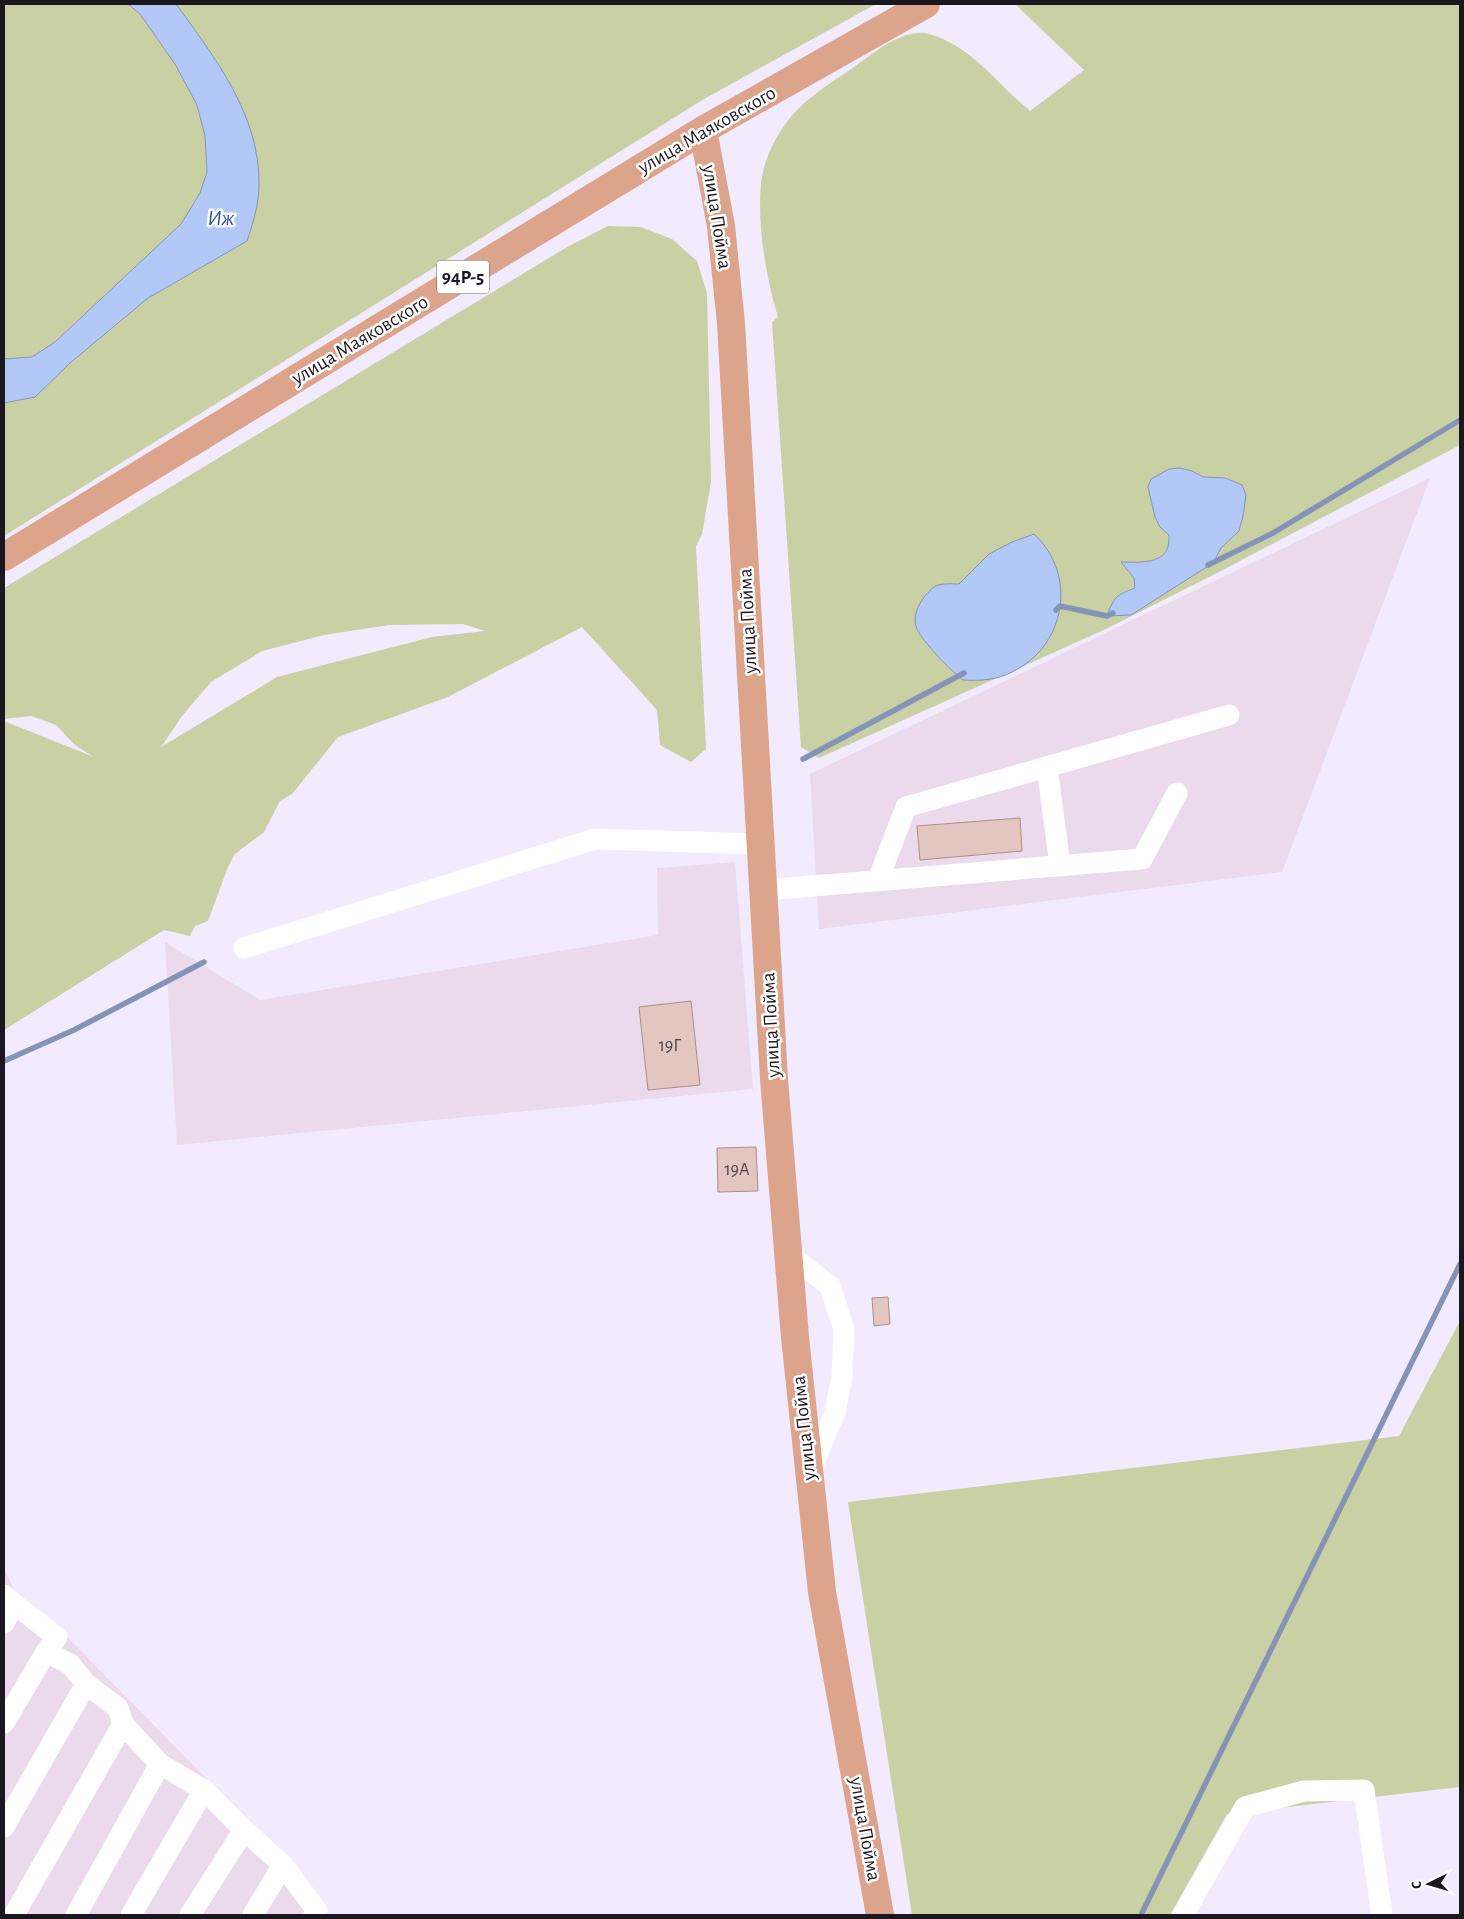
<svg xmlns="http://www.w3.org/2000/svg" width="1464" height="1919" font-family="'Alegreya Sans',sans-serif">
	<rect width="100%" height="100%" fill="#f2eafe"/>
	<g fill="#ebdaec">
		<path d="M 1430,478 L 1282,872 L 819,929 L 810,774 Z"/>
		<path d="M 735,862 L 753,1089 L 177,1145 L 165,942 L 260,1000 L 658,935 L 657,868 Z"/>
		<path d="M 4,1568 L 19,1600 L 66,1636 L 292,1865 L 322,1915 L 4,1915 Z"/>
	</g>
	<g fill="#c8d0a4" fill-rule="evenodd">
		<path d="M 4,4 L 128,4 L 140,14 L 175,64 L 197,105 L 205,136 L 207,172 L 200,193 L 181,224 L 55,342 L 32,357 L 4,359 Z"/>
		<path d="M 176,4 L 876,4 L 704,99 L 4,536 L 4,403 L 35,397 L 70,363 L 148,298 L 247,241 L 218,63 Z"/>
		<path d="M 1015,4 L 1460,4 L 1460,445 L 1221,571 L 1108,628 L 819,758 L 801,747 L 772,322 L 778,317 C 766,278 757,224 761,183 C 764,156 781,125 801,106 C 817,91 840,77 858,64 C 876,51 906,27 929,34 C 972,46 998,85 1030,111 L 1084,70 Z"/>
		<path d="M 608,226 L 641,227 L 672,239 L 697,261 L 707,293 L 711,482 L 702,534 L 696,546 L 706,749 L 691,762 L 660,745 L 657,710 L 582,627 L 448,697 L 338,737 L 292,794 L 280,801 L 264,832 L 235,854 L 228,867 L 208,921 L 195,926 L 190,936 L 164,930 L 4,1030 L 4,721 L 94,757 L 75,745 L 56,725 L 31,716 L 4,719 L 4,588 L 567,247 ZM 463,624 L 485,631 L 432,637 L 277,677 L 161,747 L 182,716 L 211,682 L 262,651 L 324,635 L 389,625 Z"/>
		<path d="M 1460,1321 L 1460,1787 L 1227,1814 L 1170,1915 L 912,1915 L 848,1502 L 1399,1436 Z"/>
	</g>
	<g fill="#b2c9f7" stroke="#8594b6">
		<path d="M 128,4 L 176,4 C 215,58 260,115 259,185 C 259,204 253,223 247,241 L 148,298 L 70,363 L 35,397 L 4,403 L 4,359 L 32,357 L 55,342 L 181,224 L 200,193 L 207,172 L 205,136 L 197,105 L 175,64 L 140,14 Z"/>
		<path d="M 1180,468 L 1192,471 L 1203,477 L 1225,478 L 1242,485 L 1246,495 L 1243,516 L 1239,531 L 1221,548 L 1213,563 L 1131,615 L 1107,616 C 1114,597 1116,595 1135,588 L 1134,578 L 1121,562 C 1136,562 1162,565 1168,547 C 1169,544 1169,538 1169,535 L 1160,527 L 1155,517 L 1148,487 L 1151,479 L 1169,469 Z"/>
		<path d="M 1034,534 C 1078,575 1066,646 1012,672 C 997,680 980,681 963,680 C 952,672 922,641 917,629 C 910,614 924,593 936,586 C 942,583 953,584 959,584 L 989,554 L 1012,542 Z"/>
	</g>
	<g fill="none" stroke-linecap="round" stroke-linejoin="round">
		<g stroke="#8594b6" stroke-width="5.5">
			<path d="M 1208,565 L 1273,533 L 1460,420"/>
			<path d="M 1056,610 L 1060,606 L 1107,616 L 1113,613"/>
			<path d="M 803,759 L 964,673"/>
			<path d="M 4,1061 L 74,1030 L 204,962"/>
			<path d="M 1141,1915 L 1460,1264"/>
		</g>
	</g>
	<g fill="#e4c6c0" stroke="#a98e88">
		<path d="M 1020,818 L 1022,851 L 920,860 L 917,826 Z"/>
		<path d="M 691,1001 L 700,1085 L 648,1090 L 639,1007 Z"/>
		<path d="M 756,1147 L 758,1191 L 718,1192 L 717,1148 Z"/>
		<path d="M 888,1297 L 890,1324 L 874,1326 L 872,1298 Z"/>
	</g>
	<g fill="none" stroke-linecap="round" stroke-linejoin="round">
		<g stroke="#fff" stroke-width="21">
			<path d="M 1047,767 L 1060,865"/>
			<path d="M 878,880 L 906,807 L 1229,715"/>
			<path d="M 764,890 L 1142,859 L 1177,793"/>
			<path d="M 244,948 L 595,839 L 761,844"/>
			<path d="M 788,1254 L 830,1286 L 844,1329 L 842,1377 L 835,1412 L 809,1475"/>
			<path d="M 14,1604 L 57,1637 L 46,1652"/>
			<path d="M 4,1623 L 14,1604 L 4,1595"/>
			<path d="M 86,1684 L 118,1708 L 123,1724"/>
			<path d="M 4,1723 L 46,1652 L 70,1664 L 86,1684 L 4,1827"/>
			<path d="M 160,1764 L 204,1790"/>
			<path d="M 244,1830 L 283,1865"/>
			<path d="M 14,1915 L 123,1724 L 160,1764 L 76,1915"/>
			<path d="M 131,1915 L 204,1790 L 244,1830 L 190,1915"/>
			<path d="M 253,1915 L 283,1865 L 317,1911 L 314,1915"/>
			<path d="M 1183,1915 L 1245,1807 L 1304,1791 L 1364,1790 L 1382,1915"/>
		</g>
		<g stroke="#dda48c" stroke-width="28">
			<path d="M 703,130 L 721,226 L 731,323 L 774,1079 L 795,1337 L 822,1592 L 880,1915"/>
			<path d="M 4,557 L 703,130 L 926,4"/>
		</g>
	</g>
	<g text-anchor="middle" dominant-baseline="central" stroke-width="5" stroke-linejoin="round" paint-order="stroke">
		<g font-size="18" fill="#4d4348">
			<text x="670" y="1046">19Г</text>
			<text x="737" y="1170">19А</text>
		</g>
		<rect fill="#fff" stroke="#5f5d63" stroke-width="1" x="437" y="260.5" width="52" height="33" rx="4"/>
		<g font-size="19" font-weight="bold" fill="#1b1720">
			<text x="463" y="277">94Р-5</text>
		</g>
		<g font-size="20" fill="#1b1720" stroke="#fff">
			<text transform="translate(707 130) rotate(-30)">улица Маяковского</text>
			<text transform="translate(717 217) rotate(81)">улица Пойма</text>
			<text transform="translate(360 340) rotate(-31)">улица Маяковского</text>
			<text transform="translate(748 621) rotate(-93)">улица Пойма</text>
			<text transform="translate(771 1025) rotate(-93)">улица Пойма</text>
			<text transform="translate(804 1428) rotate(-96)">улица Пойма</text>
			<text transform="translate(865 1829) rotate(80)">улица Пойма</text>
		</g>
		<g font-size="21" font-style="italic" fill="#325094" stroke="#fff">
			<text x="221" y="218">Иж</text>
		</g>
	</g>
	<rect width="1464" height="1919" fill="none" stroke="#1b1720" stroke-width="10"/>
	<g transform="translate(1429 1884) rotate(265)" stroke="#ffffff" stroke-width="4" paint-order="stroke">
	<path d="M0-4L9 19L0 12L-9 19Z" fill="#1b1720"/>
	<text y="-8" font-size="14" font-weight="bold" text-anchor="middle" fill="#1b1720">С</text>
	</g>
</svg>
